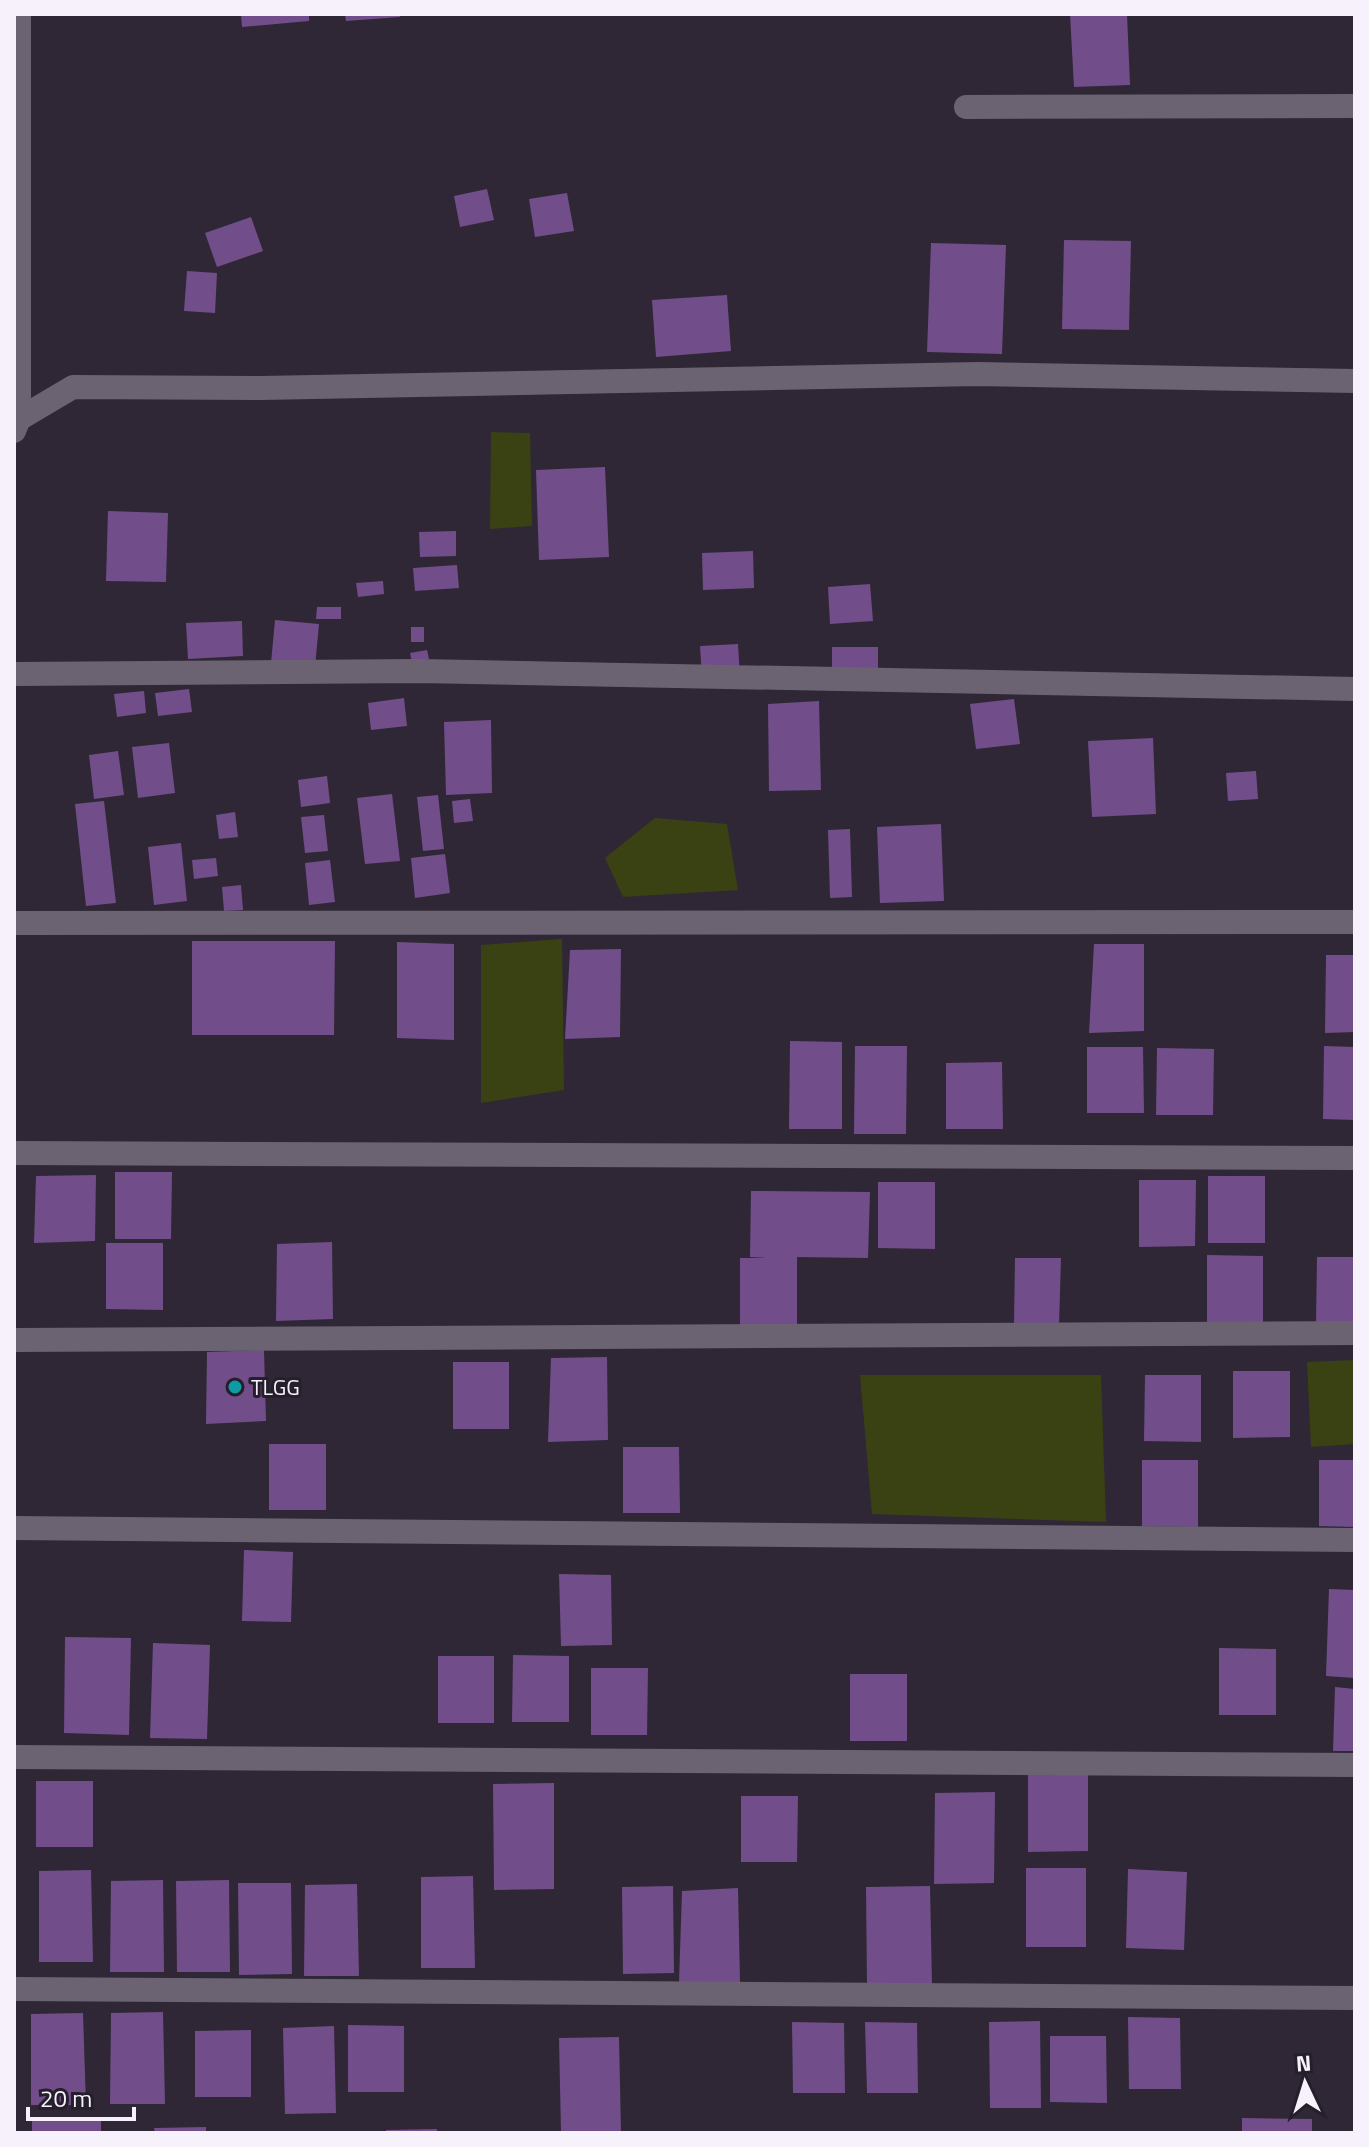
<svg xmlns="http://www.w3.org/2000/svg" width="1369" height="2147" font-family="'Titillium Web',sans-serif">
	<rect width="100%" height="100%" fill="#2f2735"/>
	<g fill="#3a4214">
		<path d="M 491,432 L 530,433 L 532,526 L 490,529 Z"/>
		<path d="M 655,818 L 727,824 L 738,890 L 623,897 L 605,858 Z"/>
		<path d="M 562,939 L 564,1090 L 481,1103 L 481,945 Z"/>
		<path d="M 1355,1360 L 1355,1444 L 1311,1447 L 1307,1362 Z"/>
		<path d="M 860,1375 L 1101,1375 L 1106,1522 L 872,1514 Z"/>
	</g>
	<g fill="#714e8a">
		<path d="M 241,14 L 309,14 L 309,21 L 242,27 Z"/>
		<path d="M 345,14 L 400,14 L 400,17 L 346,21 Z"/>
		<path d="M 1070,14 L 1127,14 L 1130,85 L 1074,87 Z"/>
		<path d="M 487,189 L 494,220 L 460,227 L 454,196 Z"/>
		<path d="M 567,193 L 574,231 L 535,237 L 529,199 Z"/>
		<path d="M 251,217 L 263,251 L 217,267 L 205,233 Z"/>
		<path d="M 1064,240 L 1131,241 L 1129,330 L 1062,329 Z"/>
		<path d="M 931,243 L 1006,245 L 1002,354 L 927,352 Z"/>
		<path d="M 187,271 L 217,273 L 215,313 L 184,311 Z"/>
		<path d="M 727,295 L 731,351 L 656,357 L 652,300 Z"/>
		<path d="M 605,467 L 609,557 L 539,560 L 536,470 Z"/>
		<path d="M 108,511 L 168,513 L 166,582 L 106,581 Z"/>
		<path d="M 456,531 L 456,556 L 420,557 L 419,532 Z"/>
		<path d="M 753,551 L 754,588 L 703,590 L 702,553 Z"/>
		<path d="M 457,565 L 459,588 L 415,591 L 413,568 Z"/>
		<path d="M 383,581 L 384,594 L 358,597 L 356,583 Z"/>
		<path d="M 870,584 L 873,621 L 830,624 L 828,587 Z"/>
		<path d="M 317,607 L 341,607 L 341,619 L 316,619 Z"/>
		<path d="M 275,620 L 319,624 L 315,667 L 271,663 Z"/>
		<path d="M 242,621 L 243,656 L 188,659 L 186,623 Z"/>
		<rect x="411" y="627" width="13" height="15"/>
		<path d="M 738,644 L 740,677 L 702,679 L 700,646 Z"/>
		<rect x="832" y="647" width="46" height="33"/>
		<path d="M 427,650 L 429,659 L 412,662 L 410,653 Z"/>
		<path d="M 189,689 L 192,712 L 158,716 L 155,693 Z"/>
		<path d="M 144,691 L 146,713 L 117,717 L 114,694 Z"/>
		<path d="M 404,698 L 407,726 L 371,730 L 368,703 Z"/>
		<path d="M 1014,699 L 1020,744 L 976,749 L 970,704 Z"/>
		<path d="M 819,701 L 821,790 L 769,791 L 768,704 Z"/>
		<path d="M 491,720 L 492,793 L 446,795 L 444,722 Z"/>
		<path d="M 1153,738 L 1156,814 L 1092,817 L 1088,741 Z"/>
		<path d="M 169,743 L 175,793 L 138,798 L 132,747 Z"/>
		<path d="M 118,751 L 124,795 L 94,799 L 89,755 Z"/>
		<path d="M 1256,771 L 1258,799 L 1228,801 L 1226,773 Z"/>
		<path d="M 327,776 L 330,803 L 301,807 L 298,780 Z"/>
		<path d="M 392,794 L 400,861 L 365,864 L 357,798 Z"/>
		<path d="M 438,795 L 444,849 L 423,851 L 417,797 Z"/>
		<path d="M 470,799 L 473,821 L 454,823 L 452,801 Z"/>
		<path d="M 104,801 L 116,903 L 86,906 L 75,804 Z"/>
		<path d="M 235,812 L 238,837 L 219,839 L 216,815 Z"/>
		<path d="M 324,815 L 328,851 L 305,853 L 301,817 Z"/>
		<path d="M 941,824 L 944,901 L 880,903 L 877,827 Z"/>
		<path d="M 850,829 L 852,897 L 830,898 L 828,830 Z"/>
		<path d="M 181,843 L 187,901 L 154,905 L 148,847 Z"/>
		<path d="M 445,854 L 450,893 L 415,898 L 411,858 Z"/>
		<path d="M 216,858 L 218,876 L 194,879 L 192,860 Z"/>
		<path d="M 330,860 L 335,902 L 309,905 L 305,863 Z"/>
		<path d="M 241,885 L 243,910 L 224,911 L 222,887 Z"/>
		<path d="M 192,941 L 335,941 L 334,1035 L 192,1035 Z"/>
		<path d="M 397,942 L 454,944 L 454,1040 L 397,1038 Z"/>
		<path d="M 1094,944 L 1144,944 L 1144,1031 L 1089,1033 Z"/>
		<path d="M 621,949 L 620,1037 L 565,1039 L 570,950 Z"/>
		<path d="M 1326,955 L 1355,955 L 1355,1032 L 1325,1033 Z"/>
		<path d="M 790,1041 L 842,1042 L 842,1129 L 789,1129 Z"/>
		<path d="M 855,1046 L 907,1046 L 906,1134 L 854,1134 Z"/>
		<path d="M 1324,1046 L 1355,1047 L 1355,1120 L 1323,1119 Z"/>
		<path d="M 1087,1047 L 1143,1047 L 1144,1113 L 1087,1113 Z"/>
		<path d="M 1157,1048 L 1214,1049 L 1213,1115 L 1156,1115 Z"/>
		<path d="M 1002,1062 L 1003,1129 L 946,1129 L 946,1063 Z"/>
		<path d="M 115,1172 L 172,1172 L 171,1239 L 115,1239 Z"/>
		<path d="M 96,1175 L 95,1241 L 34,1243 L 36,1176 Z"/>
		<rect x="1208" y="1176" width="57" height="67"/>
		<path d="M 1139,1180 L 1196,1180 L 1195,1246 L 1139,1247 Z"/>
		<path d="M 878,1182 L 935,1182 L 935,1249 L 878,1248 Z"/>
		<path d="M 751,1191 L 870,1192 L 868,1258 L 797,1257 L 797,1325 L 740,1325 L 740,1258 L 767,1258 L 750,1257 Z"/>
		<path d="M 332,1242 L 333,1319 L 276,1321 L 277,1244 Z"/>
		<path d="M 106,1243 L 163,1243 L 163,1310 L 106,1309 Z"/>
		<path d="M 1207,1255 L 1263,1256 L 1263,1322 L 1207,1322 Z"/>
		<path d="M 1317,1257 L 1355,1257 L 1355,1324 L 1316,1324 Z"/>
		<path d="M 1015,1258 L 1061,1258 L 1059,1326 L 1014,1325 Z"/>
		<path d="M 264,1350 L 266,1421 L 206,1424 L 207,1352 Z"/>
		<path d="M 607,1357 L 608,1440 L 548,1442 L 551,1358 Z"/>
		<rect x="453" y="1362" width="56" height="67"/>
		<path d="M 1233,1371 L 1290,1371 L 1290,1437 L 1233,1438 Z"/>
		<path d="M 1145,1375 L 1201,1375 L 1201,1442 L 1144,1441 Z"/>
		<rect x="269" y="1444" width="57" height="66"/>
		<path d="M 623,1447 L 679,1447 L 680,1513 L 623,1513 Z"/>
		<path d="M 1142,1460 L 1198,1460 L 1198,1527 L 1142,1526 Z"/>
		<path d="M 1319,1460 L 1355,1460 L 1355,1527 L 1319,1526 Z"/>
		<path d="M 244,1550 L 293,1552 L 291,1622 L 242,1621 Z"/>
		<path d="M 559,1574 L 611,1575 L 612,1645 L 561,1646 Z"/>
		<path d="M 1329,1589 L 1355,1590 L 1355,1678 L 1326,1676 Z"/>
		<path d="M 65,1637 L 131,1638 L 129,1735 L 64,1733 Z"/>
		<path d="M 153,1643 L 210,1645 L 207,1739 L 150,1738 Z"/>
		<path d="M 1219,1648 L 1276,1649 L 1276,1715 L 1219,1715 Z"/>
		<path d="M 513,1655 L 569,1656 L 569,1722 L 512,1722 Z"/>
		<rect x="438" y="1656" width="56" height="67"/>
		<path d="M 591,1668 L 648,1668 L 647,1735 L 591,1735 Z"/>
		<rect x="850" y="1674" width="57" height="67"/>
		<path d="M 1335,1687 L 1355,1689 L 1355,1751 L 1333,1751 Z"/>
		<path d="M 1028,1773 L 1088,1773 L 1088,1851 L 1028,1852 Z"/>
		<rect x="36" y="1781" width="57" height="66"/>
		<path d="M 554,1783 L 554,1889 L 494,1890 L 493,1784 Z"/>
		<path d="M 995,1792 L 994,1883 L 934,1884 L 935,1793 Z"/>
		<path d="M 741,1796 L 798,1796 L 797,1862 L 741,1862 Z"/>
		<rect x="1026" y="1868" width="60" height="79"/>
		<path d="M 1128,1869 L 1187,1872 L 1184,1950 L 1126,1948 Z"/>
		<path d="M 91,1870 L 93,1962 L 39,1962 L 39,1871 Z"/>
		<path d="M 473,1876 L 475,1968 L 421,1968 L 421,1877 Z"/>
		<path d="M 163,1880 L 164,1972 L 110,1972 L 111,1881 Z"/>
		<path d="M 229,1880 L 230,1972 L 177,1972 L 176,1881 Z"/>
		<path d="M 238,1883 L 291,1883 L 292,1974 L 239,1975 Z"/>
		<path d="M 357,1884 L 359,1976 L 304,1976 L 305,1885 Z"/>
		<path d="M 673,1886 L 674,1973 L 623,1974 L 622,1887 Z"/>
		<path d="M 930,1886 L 932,1985 L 867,1986 L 866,1887 Z"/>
		<path d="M 738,1888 L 740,1982 L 679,1982 L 682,1891 Z"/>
		<path d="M 163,2012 L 165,2104 L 110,2104 L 111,2013 Z"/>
		<path d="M 83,2013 L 86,2105 L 31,2105 L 31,2014 Z"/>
		<path d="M 1128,2017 L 1180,2018 L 1181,2089 L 1129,2089 Z"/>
		<path d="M 1040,2021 L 1041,2108 L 990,2108 L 989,2022 Z"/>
		<path d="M 792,2022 L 844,2023 L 845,2093 L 793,2093 Z"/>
		<path d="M 865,2022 L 917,2023 L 918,2093 L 867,2093 Z"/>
		<path d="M 348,2025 L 404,2026 L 404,2092 L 348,2092 Z"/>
		<path d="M 334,2026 L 336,2113 L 285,2114 L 283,2028 Z"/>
		<path d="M 251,2030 L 251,2097 L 195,2097 L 195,2031 Z"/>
		<path d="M 1050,2036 L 1106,2036 L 1107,2103 L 1050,2102 Z"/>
		<path d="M 619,2037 L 621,2133 L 561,2133 L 559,2038 Z"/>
		<path d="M 1242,2118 L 1312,2119 L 1312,2133 L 1242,2133 Z"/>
		<path d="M 101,2119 L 101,2133 L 32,2133 L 32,2121 Z"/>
		<path d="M 206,2127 L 206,2133 L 155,2133 L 154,2128 Z"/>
		<path d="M 437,2129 L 437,2133 L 386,2133 L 386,2130 Z"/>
	</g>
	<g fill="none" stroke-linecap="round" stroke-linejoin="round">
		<g stroke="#6b6372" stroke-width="24">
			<path d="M 966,107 L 1355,106"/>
			<path d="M 14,419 L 19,419 L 19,14"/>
			<path d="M 14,431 L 19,419 L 73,387 L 261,388 L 978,374 L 1355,381"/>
			<path d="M 14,674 L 418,671 L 1355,689"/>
			<path d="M 14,923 L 1355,922"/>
			<path d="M 14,1153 L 1355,1158"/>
			<path d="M 14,1340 L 1355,1333"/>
			<path d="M 14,1528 L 1355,1540"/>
			<path d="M 14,1757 L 1355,1765"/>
			<path d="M 14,1989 L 1355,1998"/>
		</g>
	</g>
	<circle fill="#0f9aa8" stroke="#251e2b" stroke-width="3" cx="235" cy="1387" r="8"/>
	<g text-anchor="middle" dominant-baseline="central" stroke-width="6" stroke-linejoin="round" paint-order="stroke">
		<g font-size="22" fill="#f6f1fa" stroke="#251e2b" text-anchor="start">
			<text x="251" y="1387">TLGG</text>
		</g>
	</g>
	<rect width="1369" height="2147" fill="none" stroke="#f6f1fa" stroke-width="32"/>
	<g transform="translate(1305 2083) rotate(356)" stroke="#251e2b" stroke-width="6" paint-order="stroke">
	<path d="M0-6L14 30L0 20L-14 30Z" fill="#f6f1fa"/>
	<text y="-12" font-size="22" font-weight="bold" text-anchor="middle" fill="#f6f1fa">N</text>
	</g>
	<path d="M28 2107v12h106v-12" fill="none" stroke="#f6f1fa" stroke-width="4"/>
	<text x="40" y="2107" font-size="24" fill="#f6f1fa" stroke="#251e2b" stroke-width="6" paint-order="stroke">20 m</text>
</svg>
